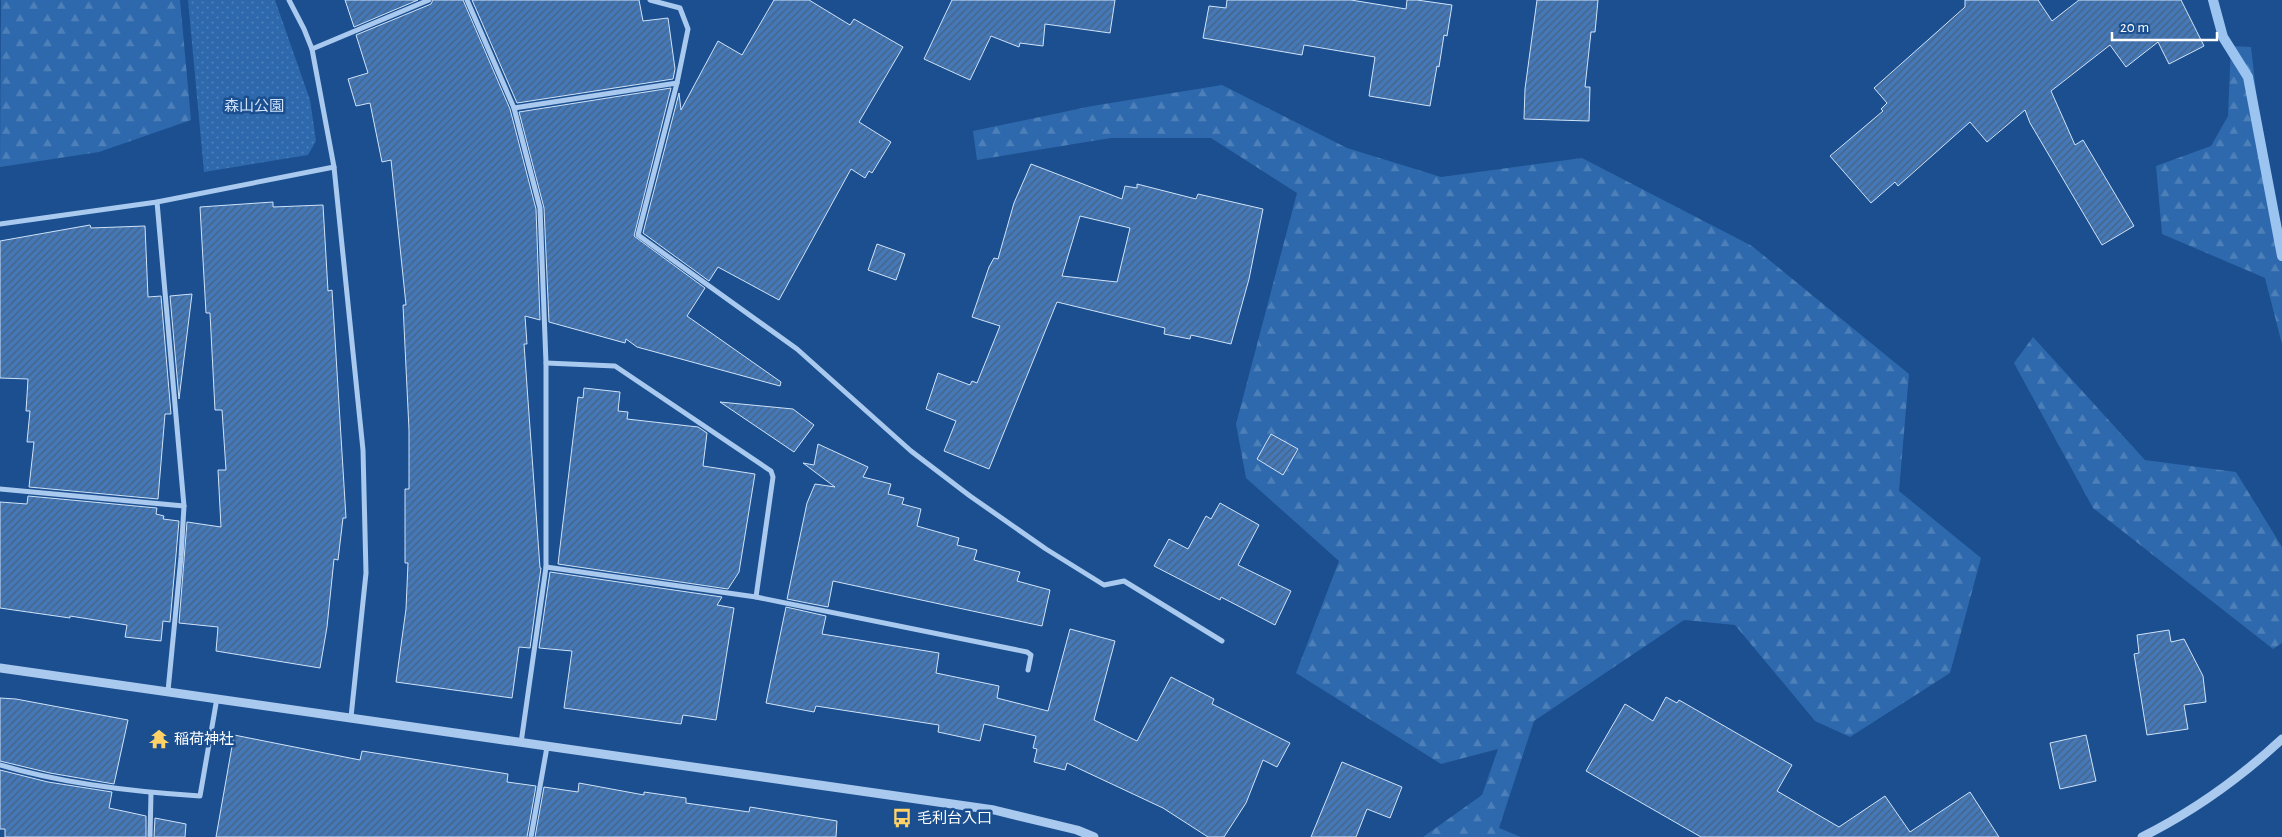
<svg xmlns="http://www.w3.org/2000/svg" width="2282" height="837" font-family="'Alegreya Sans','Noto Sans JP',sans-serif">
	<defs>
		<pattern id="forest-firs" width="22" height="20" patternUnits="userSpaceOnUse" patternTransform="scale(1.25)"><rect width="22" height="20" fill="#2e69ad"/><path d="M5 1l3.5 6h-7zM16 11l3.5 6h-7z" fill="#4d80b9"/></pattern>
		<pattern id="park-dots" width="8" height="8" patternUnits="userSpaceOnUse" patternTransform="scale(1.25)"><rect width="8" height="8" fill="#2e69ad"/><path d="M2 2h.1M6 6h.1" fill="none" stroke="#4d80b9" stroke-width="1.8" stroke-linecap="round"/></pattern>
		<pattern id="building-hatch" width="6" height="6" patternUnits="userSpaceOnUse" patternTransform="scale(1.25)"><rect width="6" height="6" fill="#4478b7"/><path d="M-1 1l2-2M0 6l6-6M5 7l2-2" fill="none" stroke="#486282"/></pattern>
	</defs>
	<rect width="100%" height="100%" fill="#1b4f8f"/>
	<g fill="url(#forest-firs)">
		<path d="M 1,0 L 180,0 L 191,120 L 99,152 L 0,167 Z"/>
		<path d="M 2231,46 L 2251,47 L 2259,117 L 2282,232 L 2282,344 L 2265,278 L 2162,234 L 2156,166 L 2211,146 L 2228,116 Z"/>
		<path d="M 1222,85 L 1347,148 L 1441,177 L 1582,158 L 1752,246 L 1909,374 L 1899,491 L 1981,558 L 1950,673 L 1850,737 L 1815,721 L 1735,625 L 1684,620 L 1534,721 L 1499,828 L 1521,837 L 1423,837 L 1482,795 L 1498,749 L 1441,764 L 1296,673 L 1339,561 L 1246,478 L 1236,424 L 1297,193 L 1211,138 L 1111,138 L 977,160 L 973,131 L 1092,106 Z"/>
		<path d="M 2033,337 L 2145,460 L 2236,472 L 2282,547 L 2282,643 L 2273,649 L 2093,508 L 2014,363 Z"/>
	</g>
	<path fill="url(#park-dots)" d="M 188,0 L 275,0 L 310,100 L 316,141 L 308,155 L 204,172 Z"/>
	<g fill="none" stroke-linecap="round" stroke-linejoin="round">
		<path stroke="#9cc4f0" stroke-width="10" d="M 2213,0 L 2223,37 L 2248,77 L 2282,256"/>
	</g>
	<g fill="url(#building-hatch)" stroke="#cfe3fa" fill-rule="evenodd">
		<path d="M 345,0 L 418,0 L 354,27 Z"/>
		<path d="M 433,0 L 463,0 L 510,109 L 536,209 L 540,320 L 525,316 L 527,344 L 524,344 L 540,568 L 541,568 L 530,648 L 519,647 L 512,698 L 396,682 L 406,609 L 408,563 L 405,563 L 405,489 L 409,489 L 409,430 L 403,305 L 406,305 L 391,160 L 382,162 L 370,103 L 356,106 L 348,79 L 368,73 L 356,35 L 431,4 Z"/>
		<path d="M 472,0 L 639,0 L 643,21 L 668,18 L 675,69 L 673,79 L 517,103 Z"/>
		<path d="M 774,0 L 809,0 L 850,25 L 854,19 L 903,47 L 859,122 L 891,142 L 872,173 L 869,171 L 865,178 L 851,169 L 779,300 L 718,267 L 709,281 L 643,233 L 679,93 L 681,110 L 718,41 L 742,55 Z"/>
		<path d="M 952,0 L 1115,0 L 1110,33 L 1045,24 L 1043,46 L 1020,43 L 1019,47 L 991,36 L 970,80 L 924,59 Z"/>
		<path d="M 1227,0 L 1351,0 L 1406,9 L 1407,0 L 1417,0 L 1452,5 L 1447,36 L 1444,35 L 1439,67 L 1437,66 L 1430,106 L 1369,96 L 1375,57 L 1304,45 L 1302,55 L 1203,38 L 1209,6 L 1226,8 Z"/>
		<path d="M 1537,0 L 1598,0 L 1595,32 L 1591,32 L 1585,87 L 1590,87 L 1589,121 L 1524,119 L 1525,89 Z"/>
		<path d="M 1965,0 L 2038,0 L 2052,21 L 2079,0 L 2181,0 L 2204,46 L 2169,64 L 2158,42 L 2126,67 L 2110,45 L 2051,91 L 2075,145 L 2083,140 L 2134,226 L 2102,245 L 2030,123 L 2025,110 L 1987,142 L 1970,122 L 1898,186 L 1895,182 L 1871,203 L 1830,156 L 1883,111 L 1881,109 L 1887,103 L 1874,88 L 1965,7 Z"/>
		<path d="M 671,88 L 634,236 L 705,288 L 687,316 L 781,382 L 780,386 L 637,347 L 626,339 L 625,343 L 549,322 L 544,208 L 519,112 Z"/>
		<path d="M 1031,164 L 1122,199 L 1125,186 L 1137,188 L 1137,184 L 1196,199 L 1198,194 L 1263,209 L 1249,279 L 1231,344 L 1191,335 L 1190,339 L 1164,334 L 1165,328 L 1057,302 L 989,469 L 944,451 L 956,421 L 926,409 L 938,373 L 970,385 L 972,381 L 977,383 L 1000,326 L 972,317 L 989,267 L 994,258 L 998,259 L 1014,203 ZM 1080,216 L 1130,228 L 1117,282 L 1062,276 Z"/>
		<path d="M 273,202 L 273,207 L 323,205 L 328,291 L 332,290 L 346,518 L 343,518 L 338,560 L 334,559 L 327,627 L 320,668 L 216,651 L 218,627 L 179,623 L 187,522 L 221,527 L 218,470 L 226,470 L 222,410 L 215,410 L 210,313 L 206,313 L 200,207 Z"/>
		<path d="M 90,225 L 91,228 L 145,226 L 148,297 L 161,296 L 171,414 L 165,414 L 158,499 L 29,487 L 34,442 L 27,442 L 30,411 L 26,411 L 28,379 L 0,378 L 0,241 Z"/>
		<path d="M 877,244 L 905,254 L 896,280 L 868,270 Z"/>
		<path d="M 192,294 L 179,399 L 170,296 Z"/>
		<path d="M 584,388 L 620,392 L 618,411 L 628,412 L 627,419 L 698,427 L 707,433 L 703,466 L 755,474 L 739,572 L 728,589 L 558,564 L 578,397 L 583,398 Z"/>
		<path d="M 720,402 L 793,409 L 814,425 L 794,452 Z"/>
		<path d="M 1271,434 L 1298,449 L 1283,475 L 1257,459 Z"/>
		<path d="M 818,444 L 868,467 L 863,477 L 891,484 L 888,494 L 904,498 L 902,504 L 921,509 L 917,526 L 959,538 L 957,545 L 977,550 L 974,560 L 1020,572 L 1017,581 L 1050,590 L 1042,626 L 833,581 L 828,607 L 787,599 L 807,503 L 815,484 L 835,487 L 803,463 L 814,465 Z"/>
		<path d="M 28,496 L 157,508 L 156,514 L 164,516 L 163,519 L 179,521 L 170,622 L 163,621 L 161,641 L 125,637 L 127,625 L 70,616 L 70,618 L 0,608 L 0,502 L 27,504 Z"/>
		<path d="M 1220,503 L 1259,525 L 1238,565 L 1291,591 L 1275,625 L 1221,597 L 1220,600 L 1154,566 L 1169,539 L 1188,549 L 1206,516 L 1211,519 Z"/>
		<path d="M 550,572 L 722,597 L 717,605 L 734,608 L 716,720 L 683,715 L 681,724 L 564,708 L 572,651 L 539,648 Z"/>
		<path d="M 786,607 L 826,616 L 822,634 L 939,653 L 936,673 L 999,686 L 997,698 L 1048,711 L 1070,629 L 1115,641 L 1094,720 L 1137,741 L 1171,677 L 1214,699 L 1212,704 L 1290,743 L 1277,767 L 1263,760 L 1246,803 L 1224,837 L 1208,837 L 1163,808 L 1067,763 L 1065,770 L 1034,762 L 1037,749 L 1033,748 L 1036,736 L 984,724 L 980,741 L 938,732 L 939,725 L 816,706 L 814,712 L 766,703 Z"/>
		<path d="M 2169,630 L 2171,642 L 2184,639 L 2203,676 L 2206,702 L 2184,705 L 2188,729 L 2147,735 L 2134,654 L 2139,653 L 2137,635 Z"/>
		<path d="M 1666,697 L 1677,703 L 1679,700 L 1792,765 L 1777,791 L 1839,827 L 1885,796 L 1910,832 L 1970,792 L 1999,837 L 1701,837 L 1586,771 L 1625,704 L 1653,721 Z"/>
		<path d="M 0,698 L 16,699 L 128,720 L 114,784 L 50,773 L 0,761 Z"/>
		<path d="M 234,735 L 360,760 L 362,751 L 508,774 L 507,782 L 536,786 L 527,837 L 216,837 Z"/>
		<path d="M 2086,735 L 2096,781 L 2060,789 L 2050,743 Z"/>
		<path d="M 1342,762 L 1402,787 L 1390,818 L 1367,809 L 1356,837 L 1311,837 Z"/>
		<path d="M 0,770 L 48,782 L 112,792 L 109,808 L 146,816 L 146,837 L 5,837 L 5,829 L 0,829 Z"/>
		<path d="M 579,783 L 644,795 L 644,792 L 686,798 L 686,803 L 749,812 L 750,807 L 837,821 L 836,837 L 535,837 L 544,787 L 578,792 Z"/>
		<path d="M 155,818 L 186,824 L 185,837 L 154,837 Z"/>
	</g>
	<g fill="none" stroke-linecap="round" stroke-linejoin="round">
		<g stroke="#a9c9ee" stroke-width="5">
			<path d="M 289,0 L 304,29 L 312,49 L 334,167 L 363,450 L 366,573 L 351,717"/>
			<path d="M 467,0 L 514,108 L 540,208 L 546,363 L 546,567 L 521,743"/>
			<path d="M 650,0 L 680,8 L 688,29 L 677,83 L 638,235 L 797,349 L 911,451 L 970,496 L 1046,549 L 1104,585 L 1124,581 L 1222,641"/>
			<path d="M 312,49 L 429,0"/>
			<path d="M 514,108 L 677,83"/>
			<path d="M 157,202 L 184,506 L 181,557 L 168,691"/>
			<path d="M 0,224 L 157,202 L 334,167"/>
			<path d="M 546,363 L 615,366 L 771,471 L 773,477 L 756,597"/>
			<path d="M 0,489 L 184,506"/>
			<path d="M 546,567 L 756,597 L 1027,652 L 1031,655 L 1028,670"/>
			<path d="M 0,765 C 64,784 133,792 200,796 L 217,698"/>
			<path d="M 150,837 L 151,793"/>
			<path d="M 531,837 L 547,747"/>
		</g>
		<g stroke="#a9c9ee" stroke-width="9">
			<path d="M 0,668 L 994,810 L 1077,830 L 1094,837"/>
			<path d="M 2142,837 C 2192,812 2240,778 2282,739"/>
		</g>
	</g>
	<defs>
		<symbol id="temple-bare" viewBox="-9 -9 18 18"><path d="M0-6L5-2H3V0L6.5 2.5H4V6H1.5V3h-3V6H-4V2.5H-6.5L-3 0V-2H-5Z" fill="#ffd166" stroke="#1b4f8f" stroke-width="2.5" paint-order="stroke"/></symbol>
		<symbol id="bus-bare" viewBox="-9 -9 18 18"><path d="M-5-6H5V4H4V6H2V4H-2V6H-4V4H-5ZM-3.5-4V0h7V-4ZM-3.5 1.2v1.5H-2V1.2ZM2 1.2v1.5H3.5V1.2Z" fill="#ffd166" stroke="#1b4f8f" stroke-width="2.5" paint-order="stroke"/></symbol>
	</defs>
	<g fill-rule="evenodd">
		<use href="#temple-bare" x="145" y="725" width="28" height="28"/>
		<use href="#bus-bare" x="888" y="804" width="28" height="28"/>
	</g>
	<g text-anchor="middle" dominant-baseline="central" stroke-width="5" stroke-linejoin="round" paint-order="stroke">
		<g font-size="15" fill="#cfe3fa" stroke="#1b4f8f">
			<text x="254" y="106">森山公園</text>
		</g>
		<g font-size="15" fill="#fff" stroke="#1b4f8f" text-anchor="start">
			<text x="174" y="739">稲荷神社</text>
			<text x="917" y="818">毛利台入口</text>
		</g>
	</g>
	<path d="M2112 32v8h105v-8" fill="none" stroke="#ffffff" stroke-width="2.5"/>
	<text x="2120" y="32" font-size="15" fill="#ffffff" stroke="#1b4f8f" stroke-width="4" paint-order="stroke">20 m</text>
</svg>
